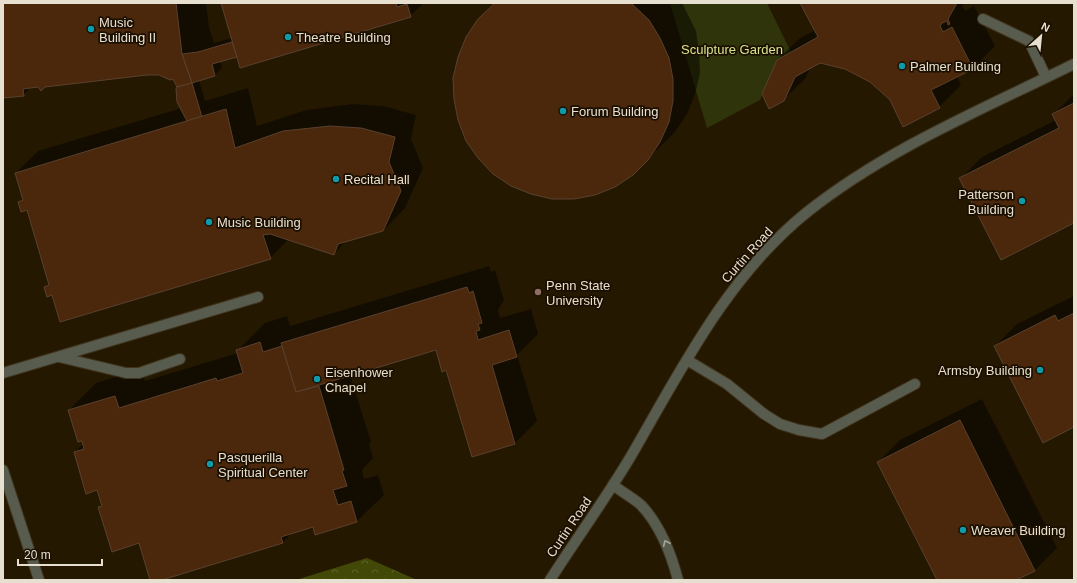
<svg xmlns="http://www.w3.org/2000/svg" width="1077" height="583" font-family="Helvetica,sans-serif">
	<defs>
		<pattern id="forest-crowns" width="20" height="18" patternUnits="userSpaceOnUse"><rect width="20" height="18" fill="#424907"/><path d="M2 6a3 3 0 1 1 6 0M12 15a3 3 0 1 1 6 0" fill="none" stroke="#5d632a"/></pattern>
	</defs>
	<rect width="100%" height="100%" fill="#251800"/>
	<path fill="#2f340b" d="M 670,3 L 767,3 L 791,52 L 777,60 L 760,100 L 707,128 Z"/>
	<path fill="url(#forest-crowns)" d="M 367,558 L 417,580 L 296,580 Z"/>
	<g fill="#0007">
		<path d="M 3,3 L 206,3 L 209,27 L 214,43 L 232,38 L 222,3 L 424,3 L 410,16 L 237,55 L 220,61 L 222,68 L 214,76 L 199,80 L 205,101 L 248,88 L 257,126 L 306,110 L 353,104 L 383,106 L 416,115 L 411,139 L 423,168 L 405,208 L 383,231 L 347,240 L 334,254 L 289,239 L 270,258 L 53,294 L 45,287 L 50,282 L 27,209 L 19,202 L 24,197 L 16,173 L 38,151 L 182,108 L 178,87 L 173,78 L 147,74 L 31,87 L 23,95 L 3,97 Z"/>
		<path d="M 496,3 L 682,3 L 696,31 L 699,52 L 700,73 L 695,94 L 687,114 L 675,132 L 632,174 Z"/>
		<path d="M 801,3 L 964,3 L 962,5 L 965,11 L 974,6 L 995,46 L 973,68 L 957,76 L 961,85 L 939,107 L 890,99 L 871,81 L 846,68 L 820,62 L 810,67 L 806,78 L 783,100 L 777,60 L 800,38 L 815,30 Z"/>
		<path d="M 1074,94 L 1074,222 L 960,179 L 982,157 L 1056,120 L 1053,115 Z"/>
		<path d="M 489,266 L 491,272 L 495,270 L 504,300 L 498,310 L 500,318 L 531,309 L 538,334 L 517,355 L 537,421 L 515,443 L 472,456 L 446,369 L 436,349 L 350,375 L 371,442 L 369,444 L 373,458 L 362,470 L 364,479 L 378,475 L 384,495 L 357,521 L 314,526 L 293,532 L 283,542 L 158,580 L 151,580 L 140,542 L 99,507 L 102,504 L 97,489 L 75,452 L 84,443 L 69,410 L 96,383 L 142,369 L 145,381 L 238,353 L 238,350 L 265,323 L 287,316 L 290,326 Z"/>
		<path d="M 1074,296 L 1074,426 L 995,346 L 1017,324 Z"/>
		<path d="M 982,399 L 1057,548 L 1035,570 L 1014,580 L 938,580 L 878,462 L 900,440 Z"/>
	</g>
	<g fill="#4b280b" stroke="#5a412f">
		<path d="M 3,3 L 176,3 L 182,54 L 192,83 L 177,87 L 173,79 L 170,80 L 159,75 L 147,75 L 45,87 L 41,91 L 38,87 L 23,89 L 24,96 L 3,98 Z"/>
		<path d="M 221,3 L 396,3 L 397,7 L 407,4 L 411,17 L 240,68 Z"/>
		<path d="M 495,3 L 631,3 L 649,20 L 660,38 L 669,58 L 673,79 L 673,101 L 669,122 L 660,142 L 648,160 L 633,175 L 615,187 L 595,195 L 574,199 L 552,199 L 531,194 L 511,186 L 493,174 L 478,158 L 466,141 L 458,120 L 454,99 L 453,78 L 458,57 L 466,37 L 478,19 Z"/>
		<path d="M 800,3 L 957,3 L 948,19 L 950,24 L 948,25 L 947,21 L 942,23 L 940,26 L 943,32 L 952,27 L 973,69 L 931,90 L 940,108 L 903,127 L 890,100 L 870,82 L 845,69 L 820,63 L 795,77 L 784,101 L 769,109 L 762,94 L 777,60 L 818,37 Z"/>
		<path d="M 232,42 L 237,57 L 212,64 L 215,76 L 192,83 L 182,54 L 198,52 Z"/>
		<path d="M 192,83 L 202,117 L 187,121 L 177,102 L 176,89 L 177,87 Z"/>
		<path d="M 1074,103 L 1074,223 L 1001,260 L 959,178 L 1059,128 L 1052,114 Z"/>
		<path d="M 226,109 L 235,148 L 283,131 L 330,126 L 361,128 L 395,137 L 389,162 L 401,191 L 383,231 L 338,244 L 334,255 L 270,234 L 263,235 L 271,259 L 60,322 L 52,295 L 47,297 L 44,287 L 49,285 L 27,210 L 21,212 L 18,202 L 23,200 L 15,173 Z"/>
		<path d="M 467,287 L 469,293 L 473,291 L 482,323 L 478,324 L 480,330 L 476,331 L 478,340 L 509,330 L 517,357 L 492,365 L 515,444 L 472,457 L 446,370 L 442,372 L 436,350 L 296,392 L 281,343 Z"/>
		<path d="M 1074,313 L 1074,427 L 1043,443 L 994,346 L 1055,315 L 1058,321 Z"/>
		<path d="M 260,342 L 263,352 L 282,346 L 296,392 L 319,386 L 344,470 L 342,471 L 347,486 L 333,490 L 338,505 L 351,501 L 357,522 L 315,535 L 313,527 L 281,537 L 283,543 L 162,580 L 150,580 L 139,543 L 112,552 L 98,507 L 102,506 L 97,490 L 86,494 L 74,452 L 84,449 L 82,441 L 78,442 L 68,410 L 115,396 L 119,408 L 216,378 L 217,381 L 243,373 L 236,350 Z"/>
		<path d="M 960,420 L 1035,571 L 1016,580 L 937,580 L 877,462 Z"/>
	</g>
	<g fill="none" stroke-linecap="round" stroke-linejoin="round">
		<defs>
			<g id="lane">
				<path d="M 983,19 L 1029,41 L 1046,77"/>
				<path d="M 59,357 L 126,373 L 139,373 L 180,359"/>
				<path d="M 687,360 L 727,384 L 764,414 L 780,424 L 799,430 L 822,434 L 915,384"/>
				<path d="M 3,373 L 258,297"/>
				<path d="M 613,485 C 622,492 633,498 641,505 C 661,526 671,553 678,580"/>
			</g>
			<g id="street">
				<path d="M 3,470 L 39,580"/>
				<path d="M 550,580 C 577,538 606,498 631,456 C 681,370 727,277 806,213 C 886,149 983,109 1074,64"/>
			</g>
		</defs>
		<use href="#lane" stroke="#40341d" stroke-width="12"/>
		<use href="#street" stroke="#40341d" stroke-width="12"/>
		<use href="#lane" stroke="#575c4f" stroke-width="10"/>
		<use href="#street" stroke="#575c4f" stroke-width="10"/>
	</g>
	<defs><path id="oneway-chevron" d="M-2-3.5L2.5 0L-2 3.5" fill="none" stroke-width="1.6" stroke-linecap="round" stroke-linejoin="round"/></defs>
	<use stroke="#a6a495" href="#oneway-chevron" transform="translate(666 543) rotate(-115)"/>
	<g fill="#0f9aa8" stroke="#1b0f00" stroke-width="1.5">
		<circle cx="91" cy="29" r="4"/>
		<circle cx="288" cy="37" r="4"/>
		<circle cx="902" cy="66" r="4"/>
		<circle cx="563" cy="111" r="4"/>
		<circle cx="336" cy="179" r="4"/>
		<circle cx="1022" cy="201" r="4"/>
		<circle cx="209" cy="222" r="4"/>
		<circle cx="1040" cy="370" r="4"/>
		<circle cx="317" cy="379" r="4"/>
		<circle cx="210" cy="464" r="4"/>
		<circle cx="963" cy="530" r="4"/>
	</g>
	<circle fill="#8d6e63" stroke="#1b0f00" stroke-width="1.5" cx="538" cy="292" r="4"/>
	<g text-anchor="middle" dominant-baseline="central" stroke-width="3.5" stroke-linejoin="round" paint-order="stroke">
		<g font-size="13" fill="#e7dfcf" stroke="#1b0f00" text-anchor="start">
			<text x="99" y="22">Music<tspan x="99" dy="15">Building II</tspan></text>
			<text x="296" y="37">Theatre Building</text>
			<text x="910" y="66">Palmer Building</text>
			<text x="571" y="111">Forum Building</text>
			<text x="344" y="179">Recital Hall</text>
			<text x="1014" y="194" text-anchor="end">Patterson<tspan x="1014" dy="15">Building</tspan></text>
			<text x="217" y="222">Music Building</text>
			<text x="546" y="285">Penn State<tspan x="546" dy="15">University</tspan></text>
			<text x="1032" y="370" text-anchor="end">Armsby Building</text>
			<text x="325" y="372">Eisenhower<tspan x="325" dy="15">Chapel</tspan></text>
			<text x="218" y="457">Pasquerilla<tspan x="218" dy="15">Spiritual Center</tspan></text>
			<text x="971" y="530">Weaver Building</text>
		</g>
		<g font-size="13" fill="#d6e48b" stroke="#1b0f00">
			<text x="732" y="49">Sculpture Garden</text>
		</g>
		<g font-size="13" fill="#e7dfcf" stroke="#1b0f00">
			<text transform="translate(747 255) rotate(-48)">Curtin Road</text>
			<text transform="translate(569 527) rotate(-56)">Curtin Road</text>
		</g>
	</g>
	<rect width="1077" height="583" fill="none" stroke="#e7dfcf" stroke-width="8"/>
	<g transform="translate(1041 36) rotate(27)" stroke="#1b0f00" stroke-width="3" paint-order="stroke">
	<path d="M0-3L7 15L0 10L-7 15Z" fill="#e7dfcf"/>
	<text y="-6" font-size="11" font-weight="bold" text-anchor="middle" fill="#e7dfcf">N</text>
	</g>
	<path d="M18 559v6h84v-6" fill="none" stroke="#e7dfcf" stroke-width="2"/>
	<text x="24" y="559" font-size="12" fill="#e7dfcf" stroke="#1b0f00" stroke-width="3" paint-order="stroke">20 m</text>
</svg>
